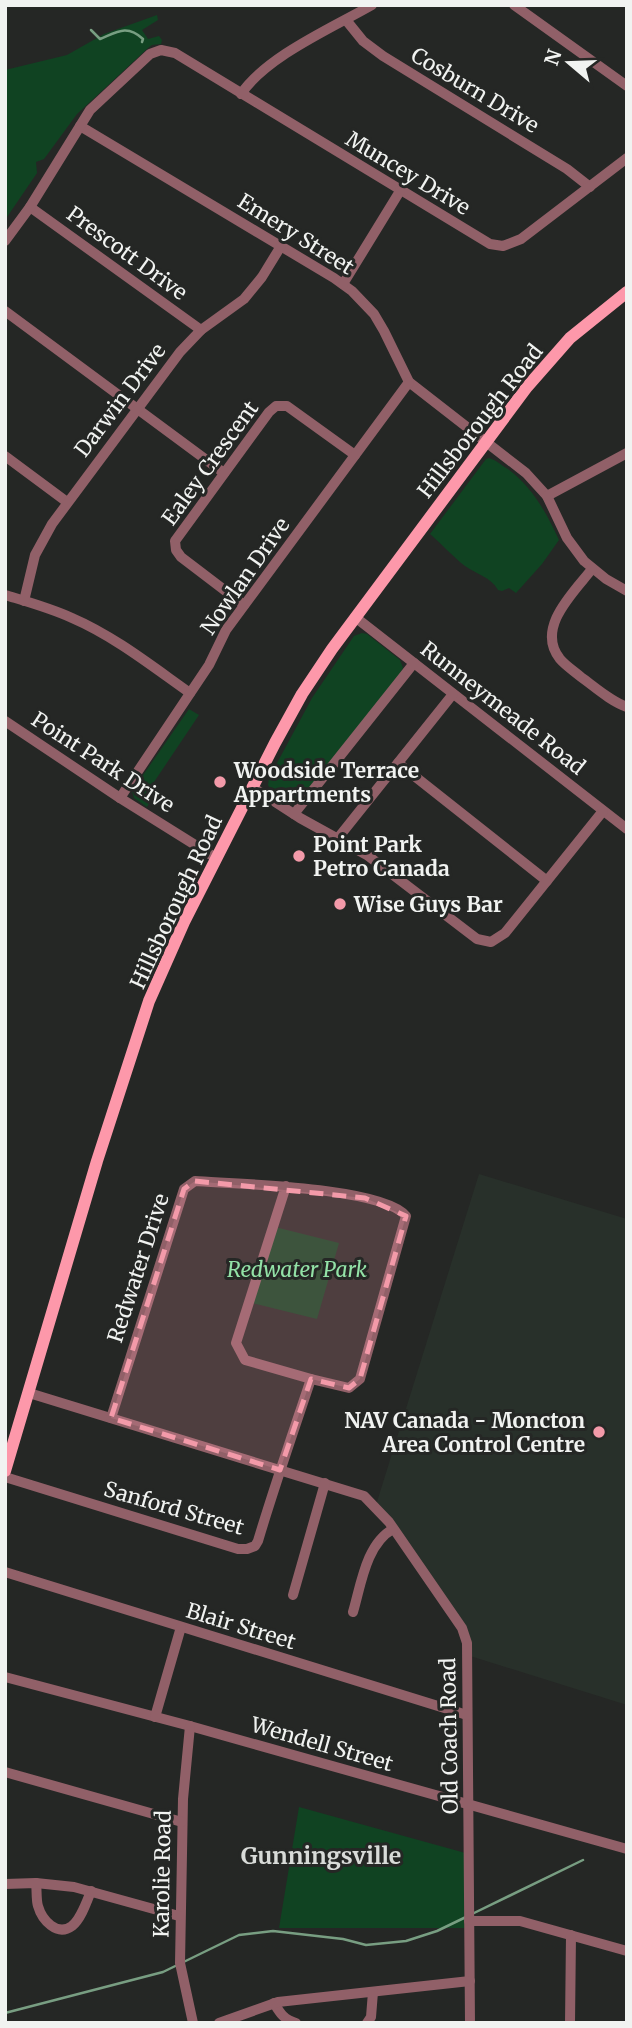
<svg xmlns="http://www.w3.org/2000/svg" width="632" height="2028" font-family="Merriweather,serif">
	<rect width="100%" height="100%" fill="#252725"/>
	<path fill="#28302a" d="M 479,1174 L 627,1219 L 627,1705 L 467,1655 L 467,1643 L 376,1505 Z"/>
	<g fill="#104322">
		<path d="M 157,15 L 158,20 L 142,30 L 148,39 L 159,36 L 162,40 L 161,44 L 152,45 L 148,48 L 77,114 L 44,159 L 36,162 L 37,173 L 5,220 L 5,70 L 67,55 L 104,34 Z"/>
		<path d="M 489,458 C 496,460 501,465 508,469 C 533,488 546,512 559,540 L 542,564 L 516,593 L 509,588 L 502,591 L 498,590 C 491,577 476,574 465,566 C 453,557 442,544 430,534 L 486,459 Z"/>
		<path d="M 362,633 L 367,634 L 400,660 L 403,668 L 393,687 L 299,802 L 290,802 L 271,790 L 268,785 L 269,778 L 312,698 L 354,636 Z"/>
		<path d="M 189,709 L 199,715 L 148,791 L 153,796 L 147,807 L 134,798 L 132,791 Z"/>
		<path d="M 275,1227 L 339,1243 L 317,1319 L 252,1303 Z"/>
		<path d="M 299,1807 L 469,1854 L 469,1928 L 279,1928 Z"/>
	</g>
	<g fill="none" stroke-linecap="round" stroke-linejoin="round">
		<g stroke="#789e82" stroke-width="2.5">
			<path d="M 91,30 L 100,39 C 117,32 127,24 143,39 L 142,42"/>
			<path d="M 472,1914 L 583,1860"/>
			<path d="M 5,2013 L 163,1972 L 239,1935 L 273,1931 L 343,1939 L 366,1945 L 406,1941 L 437,1931 L 466,1917"/>
		</g>
		<g stroke="#916068" stroke-width="10">
			<path d="M 514,5 L 627,86"/>
			<path d="M 346,20 L 363,41 L 383,56 L 567,169 L 590,187"/>
			<path d="M 241,94 C 267,56 332,28 372,5"/>
			<path d="M 80,126 L 334,278 L 352,291 L 374,314 L 384,331 L 409,382 L 526,473 L 547,496 L 567,538 L 584,561 L 606,579 L 627,591"/>
			<path d="M 30,207 L 201,330"/>
			<path d="M 5,241 L 30,207 L 90,110 L 150,54 L 161,50 L 175,53 L 490,244 L 503,246 L 521,239 L 627,158"/>
			<path d="M 343,284 L 400,191"/>
			<path d="M 5,311 L 224,473"/>
			<path d="M 5,456 L 67,502"/>
			<path d="M 547,496 L 627,453"/>
			<path d="M 592,569 C 574,592 535,628 560,659 C 566,666 574,671 581,677 C 595,687 610,701 627,707"/>
			<path d="M 5,595 C 28,602 50,608 72,618 C 114,636 153,667 190,693"/>
			<path d="M 24,601 L 35,555 L 52,524 L 180,352 L 201,330 L 244,299 L 262,277 L 281,246"/>
			<path d="M 244,605 L 181,557 L 176,550 L 175,541 L 269,412 L 276,406 L 287,406 L 355,455"/>
			<path d="M 355,617 L 627,829"/>
			<path d="M 5,721 L 120,798 L 216,858"/>
			<path d="M 398,763 L 547,881"/>
			<path d="M 252,787 L 300,818 L 367,855 L 477,939 L 491,942 L 505,933 L 603,811"/>
			<path d="M 120,798 L 209,665 L 226,630 L 409,382"/>
			<path d="M 294,814 L 414,663"/>
			<path d="M 338,838 L 453,694"/>
			<path d="M 29,1393 L 364,1496 L 389,1522 L 462,1628 L 467,1643 L 470,2023"/>
			<path d="M 111,1418 L 184,1189 L 195,1181 C 235,1184 383,1187 406,1216 L 360,1379 L 349,1388 L 311,1379 L 245,1360 L 236,1343 L 286,1186"/>
			<path d="M 5,1477 L 238,1549 L 247,1549 L 255,1546 L 258,1541 C 274,1487 293,1433 311,1379"/>
			<path d="M 5,1572 L 467,1715"/>
			<path d="M 293,1595 L 325,1483"/>
			<path d="M 353,1612 C 361,1585 366,1544 393,1529"/>
			<path d="M 5,1677 L 190,1726 L 627,1849"/>
			<path d="M 155,1717 L 181,1627"/>
			<path d="M 190,1726 L 183,1799 L 180,1963 L 193,2023"/>
			<path d="M 5,1772 L 182,1822"/>
			<path d="M 36,1883 C 37,1890 36,1900 38,1906 C 42,1920 57,1937 72,1926 C 81,1919 87,1901 91,1891"/>
			<path d="M 5,1884 L 36,1883 L 74,1887 L 179,1916"/>
			<path d="M 469,1921 L 520,1921 L 627,1951"/>
			<path d="M 274,2003 C 280,2013 284,2020 296,2023"/>
			<path d="M 219,2023 L 278,2002 L 470,1981"/>
			<path d="M 367,2023 L 371,2017 L 373,1992"/>
			<path d="M 570,2023 L 571,1935"/>
		</g>
		<path stroke="#fd98aa" stroke-width="12" d="M 5,1471 L 97,1161 L 149,1001 L 184,922 L 275,743 L 302,694 L 332,649 L 527,387 L 570,338 L 627,292"/>
	</g>
	<path fill="#f39aa9" fill-opacity="0.2" stroke="#f39aa9" stroke-width="5" stroke-dasharray="14 9" stroke-linejoin="round" d="M 195,1181 L 365,1198 L 406,1216 L 360,1379 L 349,1388 L 311,1379 L 280,1470 L 111,1418 L 184,1189 Z"/>
	<g fill="#f39aa9" stroke="#252725" stroke-width="2.5">
		<circle cx="220" cy="782" r="7"/>
		<circle cx="299" cy="856" r="7"/>
		<circle cx="340" cy="904" r="7"/>
		<circle cx="599" cy="1432" r="7"/>
	</g>
	<g text-anchor="middle" dominant-baseline="central" stroke-width="6" stroke-linejoin="round" paint-order="stroke">
		<g font-size="21" fill="#f1f3f1" stroke="#252725">
			<text transform="translate(475 90) rotate(31)">Cosburn Drive</text>
			<text transform="translate(408 173) rotate(31)">Muncey Drive</text>
			<text transform="translate(296 234) rotate(32)">Emery Street</text>
			<text transform="translate(127 253) rotate(36)">Prescott Drive</text>
			<text transform="translate(120 400) rotate(-53)">Darwin Drive</text>
			<text transform="translate(480 421) rotate(-52)">Hillsborough Road</text>
			<text transform="translate(210 463) rotate(-54)">Ealey Crescent</text>
			<text transform="translate(245 576) rotate(-55)">Nowlan Drive</text>
			<text transform="translate(503 708) rotate(38)">Runneymeade Road</text>
			<text transform="translate(103 762) rotate(33)">Point Park Drive</text>
			<text transform="translate(176 902) rotate(-65)">Hillsborough Road</text>
			<text transform="translate(138 1268) rotate(-72)">Redwater Drive</text>
			<text transform="translate(174 1508) rotate(16)">Sanford Street</text>
			<text transform="translate(241 1626) rotate(17)">Blair Street</text>
			<text transform="translate(449 1736) rotate(-91)">Old Coach Road</text>
			<text transform="translate(322 1744) rotate(16)">Wendell Street</text>
			<text transform="translate(162 1874) rotate(-89)">Karolie Road</text>
		</g>
		<g font-size="21" font-weight="bold" fill="#f1f3f1" stroke="#252725" text-anchor="start">
			<text x="234" y="770">Woodside Terrace<tspan x="234" dy="24">Appartments</tspan></text>
			<text x="313" y="844">Point Park<tspan x="313" dy="24">Petro Canada</tspan></text>
			<text x="354" y="904">Wise Guys Bar</text>
			<text x="585" y="1420" text-anchor="end">NAV Canada - Moncton<tspan x="585" dy="24">Area Control Centre</tspan></text>
		</g>
		<g font-size="21" font-style="italic" fill="#93e2a7" stroke="#252725">
			<text x="297" y="1269">Redwater Park</text>
		</g>
		<g font-size="23" font-weight="bold" fill="#d8dbd8" stroke="#252725">
			<text x="321" y="1855">Gunningsville</text>
		</g>
	</g>
	<rect width="632" height="2028" fill="none" stroke="#f1f3f1" stroke-width="14"/>
	<g transform="translate(569 63) rotate(289)" stroke="#252725" stroke-width="5" paint-order="stroke">
	<path d="M0-5L12 26L0 18L-12 26Z" fill="#f1f3f1"/>
	<text y="-10" font-size="19" font-weight="bold" text-anchor="middle" fill="#f1f3f1">N</text>
	</g>
</svg>
